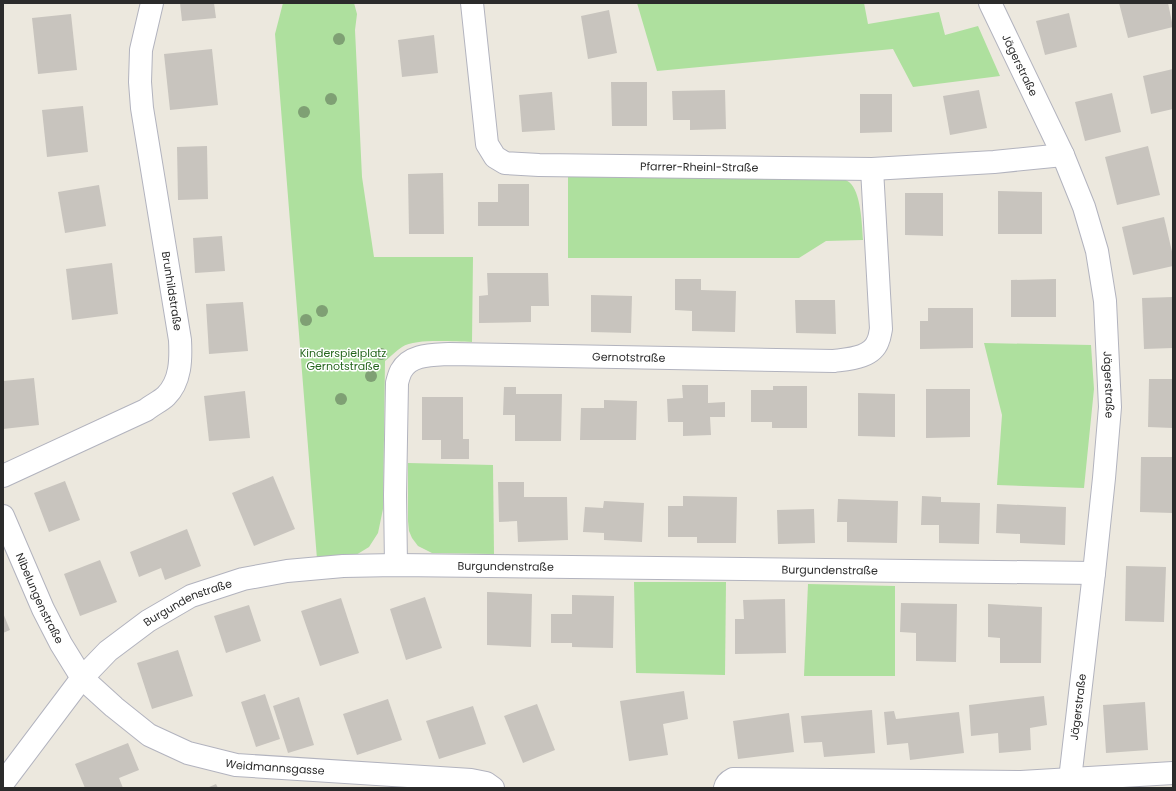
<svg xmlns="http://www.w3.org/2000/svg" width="1176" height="791" font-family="Poppins,sans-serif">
	<rect width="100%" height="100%" fill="#ece8de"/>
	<g fill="#aee09e">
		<path d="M 283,3 L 354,3 L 357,14 L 355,30 L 362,177 L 374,257 L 473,257 L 472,342 C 455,342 416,338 402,347 C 396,351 390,357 385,361 L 383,509 L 378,533 L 369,547 L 351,558 L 317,559 L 275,34 Z"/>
		<path d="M 637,3 L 864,3 L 868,24 L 939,12 L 945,35 L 978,26 L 1000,76 L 913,87 L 893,49 L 657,71 Z"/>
		<path d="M 568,174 L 834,176 C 838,178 845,179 849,182 C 861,191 862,225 863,240 L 826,241 L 799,258 L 568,258 Z"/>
		<path d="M 984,343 L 1091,345 L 1094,389 L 1084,488 L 997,485 L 1002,415 Z"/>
		<path d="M 408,463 L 493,465 L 494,554 L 432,553 L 418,546 L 412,538 L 409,531 L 408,521 Z"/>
		<path d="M 634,582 L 726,582 L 725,675 L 636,673 Z"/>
		<path d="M 808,584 L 895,586 L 895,676 L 804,676 Z"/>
	</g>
	<g fill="#c8c4be">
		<path d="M 180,3 L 214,3 L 216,18 L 182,21 Z"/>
		<path d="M 1119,3 L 1168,3 L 1173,27 L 1128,38 Z"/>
		<path d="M 609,10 L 617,53 L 588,59 L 581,16 Z"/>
		<path d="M 1069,13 L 1077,47 L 1045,55 L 1036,21 Z"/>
		<path d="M 71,14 L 77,70 L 38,74 L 32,18 Z"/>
		<path d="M 434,35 L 438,73 L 402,77 L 398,40 Z"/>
		<path d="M 212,49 L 218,105 L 170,110 L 164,54 Z"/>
		<path d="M 1173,69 L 1173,109 L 1151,114 L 1143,76 Z"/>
		<path d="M 611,82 L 647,82 L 647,126 L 612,126 Z"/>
		<path d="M 725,90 L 726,129 L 690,130 L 690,120 L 673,120 L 672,91 Z"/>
		<path d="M 979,90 L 987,128 L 950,135 L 943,96 Z"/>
		<path d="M 552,92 L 555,130 L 522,132 L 519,95 Z"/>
		<path d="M 1112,93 L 1121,132 L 1085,141 L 1075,102 Z"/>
		<path d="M 860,94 L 892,94 L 892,132 L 860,133 Z"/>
		<path d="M 83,106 L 88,152 L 47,157 L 42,110 Z"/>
		<path d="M 207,146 L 208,199 L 178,200 L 177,147 Z"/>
		<path d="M 1148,146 L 1160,195 L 1117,205 L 1105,157 Z"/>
		<path d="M 443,173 L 444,234 L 409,234 L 408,174 Z"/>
		<path d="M 498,184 L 529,184 L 529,226 L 478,226 L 478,202 L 498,202 Z"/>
		<path d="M 99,185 L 106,226 L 65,233 L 58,192 Z"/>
		<path d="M 998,191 L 1042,192 L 1042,234 L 998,234 Z"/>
		<path d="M 905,193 L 943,193 L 943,236 L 905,235 Z"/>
		<path d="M 1164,217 L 1173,256 L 1173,266 L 1133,275 L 1122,227 Z"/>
		<path d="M 222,236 L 225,271 L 195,273 L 193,238 Z"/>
		<path d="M 112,263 L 118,314 L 72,320 L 66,269 Z"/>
		<path d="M 487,273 L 548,273 L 549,306 L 531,306 L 531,322 L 479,323 L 479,296 L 488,295 Z"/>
		<path d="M 675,279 L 701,279 L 701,290 L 736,291 L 735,332 L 692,331 L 692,311 L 675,310 Z"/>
		<path d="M 1056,279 L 1056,317 L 1011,317 L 1011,280 Z"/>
		<path d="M 591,295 L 632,296 L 631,333 L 591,332 Z"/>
		<path d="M 1173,297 L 1173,348 L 1144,349 L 1142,298 Z"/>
		<path d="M 795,300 L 835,300 L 836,334 L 796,333 Z"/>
		<path d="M 243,302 L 248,351 L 209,354 L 206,304 Z"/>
		<path d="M 928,308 L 973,308 L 973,348 L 920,349 L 920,321 L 928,321 Z"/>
		<path d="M 34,378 L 39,425 L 3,429 L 3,381 Z"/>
		<path d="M 1149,379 L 1173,379 L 1173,428 L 1148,427 Z"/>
		<path d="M 682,385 L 708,385 L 708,403 L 725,402 L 725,417 L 710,417 L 711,435 L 683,436 L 683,422 L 668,422 L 667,399 L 683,398 Z"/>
		<path d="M 773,386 L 807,386 L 807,428 L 772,428 L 772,422 L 751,422 L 751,390 L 773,390 Z"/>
		<path d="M 504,387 L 516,387 L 516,394 L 562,394 L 561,441 L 515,441 L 515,415 L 503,415 Z"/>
		<path d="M 926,389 L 970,389 L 970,437 L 926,438 Z"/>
		<path d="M 245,391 L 250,438 L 209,441 L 204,396 Z"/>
		<path d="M 858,393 L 895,394 L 895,437 L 858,436 Z"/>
		<path d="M 422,397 L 463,397 L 463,439 L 469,439 L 469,459 L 441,459 L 441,440 L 422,440 Z"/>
		<path d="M 604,400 L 637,401 L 636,440 L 580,440 L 581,408 L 604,408 Z"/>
		<path d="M 1141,457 L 1173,457 L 1173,513 L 1140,512 Z"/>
		<path d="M 273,476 L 295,529 L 254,546 L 232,493 Z"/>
		<path d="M 65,481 L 80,520 L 49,532 L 34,493 Z"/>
		<path d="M 498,482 L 524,482 L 524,497 L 567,497 L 568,540 L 518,542 L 517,521 L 499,522 Z"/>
		<path d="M 683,496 L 737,497 L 736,543 L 697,543 L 697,537 L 668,537 L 668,506 L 683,506 Z"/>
		<path d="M 922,496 L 941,497 L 941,502 L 980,503 L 979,544 L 939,543 L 939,525 L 921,525 Z"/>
		<path d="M 838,499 L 898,501 L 897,543 L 847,542 L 847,522 L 837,522 Z"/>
		<path d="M 604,501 L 644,503 L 642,542 L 604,540 L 604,533 L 583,532 L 585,507 L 603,508 Z"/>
		<path d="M 997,504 L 1066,507 L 1065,545 L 1020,543 L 1020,534 L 996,533 Z"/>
		<path d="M 814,509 L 815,543 L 778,544 L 777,510 Z"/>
		<path d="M 187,529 L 201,566 L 165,580 L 161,568 L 139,577 L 130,552 Z"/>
		<path d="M 100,560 L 117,602 L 80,616 L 64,574 Z"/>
		<path d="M 1126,566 L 1166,567 L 1164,622 L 1125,621 Z"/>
		<path d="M 487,592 L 532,594 L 531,647 L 487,645 Z"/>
		<path d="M 572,595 L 614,596 L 613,648 L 572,647 L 572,643 L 551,643 L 551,614 L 572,614 Z"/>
		<path d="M 425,597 L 442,648 L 406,660 L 390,609 Z"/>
		<path d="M 341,598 L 359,653 L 320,666 L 301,611 Z"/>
		<path d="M 785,599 L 786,653 L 735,654 L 735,619 L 744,619 L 743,600 Z"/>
		<path d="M 901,603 L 957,604 L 956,662 L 916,661 L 916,633 L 900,632 Z"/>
		<path d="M 988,604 L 1042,607 L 1041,663 L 1000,663 L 1000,638 L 988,637 Z"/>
		<path d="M 249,605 L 261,641 L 226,653 L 214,616 Z"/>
		<path d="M 3,613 L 10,630 L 3,633 Z"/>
		<path d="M 178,650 L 193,696 L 152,709 L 137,663 Z"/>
		<path d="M 684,691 L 688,719 L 663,724 L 668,755 L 629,761 L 620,701 Z"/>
		<path d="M 265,694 L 280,739 L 256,747 L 241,702 Z"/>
		<path d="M 1044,696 L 1047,725 L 1030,728 L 1031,750 L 999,753 L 998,733 L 971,736 L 969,705 Z"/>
		<path d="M 299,697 L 314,745 L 288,753 L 273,706 Z"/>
		<path d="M 388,699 L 402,740 L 357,755 L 343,714 Z"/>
		<path d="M 1145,702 L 1148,750 L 1106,753 L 1103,705 Z"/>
		<path d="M 537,704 L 555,750 L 523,763 L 504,716 Z"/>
		<path d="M 473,706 L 486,744 L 439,759 L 426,721 Z"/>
		<path d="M 872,710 L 875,753 L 824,757 L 822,742 L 804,743 L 801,716 Z"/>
		<path d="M 894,711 L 896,719 L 959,712 L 964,753 L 910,760 L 908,743 L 887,745 L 884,712 Z"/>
		<path d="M 789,713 L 794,752 L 738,759 L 733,721 Z"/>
		<path d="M 128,743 L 139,770 L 119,778 L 123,788 L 85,788 L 75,764 Z"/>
		<path d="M 216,784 L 218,788 L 207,788 Z"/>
	</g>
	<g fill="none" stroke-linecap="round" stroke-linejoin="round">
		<defs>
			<g id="minor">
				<path id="s1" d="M 472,3 L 487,144 L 495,157 L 505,163 L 539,165 L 872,169 L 994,162 L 1063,155"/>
				<path id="s2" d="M 990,3 L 1063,155 L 1084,207 L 1097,251 L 1105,301 L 1110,407 L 1104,478 L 1094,573 L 1069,788"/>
				<path d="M 3,476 L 146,410 C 152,405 161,401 166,396 C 181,381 181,359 180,340 L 142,108 L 140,82 L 141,50 L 152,3"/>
				<path id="s3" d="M 3,516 L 43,609 L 61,644 L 82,678 L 114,707 L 149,735 L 188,753 L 236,765 L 471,780 L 486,783 L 493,788"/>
				<path id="s4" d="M 396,565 L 395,495 L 397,383 C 398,379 399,375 401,371 C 410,354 432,355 449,354 L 834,361 C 849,359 872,358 878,341 C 880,337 880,333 881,329 L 872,169"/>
				<path id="s5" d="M 3,783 L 82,678 L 108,651 L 148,621 L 191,596 L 243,579 L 287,571 L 343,566 L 396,565 L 1094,573"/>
				<path d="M 725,788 C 726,783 729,781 733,779 L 1021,782 L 1173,773"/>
			</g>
		</defs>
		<use href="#minor" stroke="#b2b3be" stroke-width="24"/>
		<use href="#minor" stroke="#fff" stroke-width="22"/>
	</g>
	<g fill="#7fa074">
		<circle cx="339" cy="39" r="6"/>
		<circle cx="331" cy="99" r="6"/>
		<circle cx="304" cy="112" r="6"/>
		<circle cx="322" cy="311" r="6"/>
		<circle cx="306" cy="320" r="6"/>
		<circle cx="381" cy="354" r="6"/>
		<circle cx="371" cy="376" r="6"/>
		<circle cx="341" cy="399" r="6"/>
	</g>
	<g text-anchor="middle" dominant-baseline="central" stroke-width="3" stroke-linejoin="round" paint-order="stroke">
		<g font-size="11" fill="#2b2b2b" stroke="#fff">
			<text stroke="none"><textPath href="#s2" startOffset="69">Jägerstraße</textPath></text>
			<text stroke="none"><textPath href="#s1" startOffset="363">Pfarrer-Rheinl-Straße</textPath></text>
			<text transform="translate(172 291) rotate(81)">Brunhildstraße</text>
			<text stroke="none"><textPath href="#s4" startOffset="428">Gernotstraße</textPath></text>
			<text stroke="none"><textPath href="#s2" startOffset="405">Jägerstraße</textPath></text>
			<text stroke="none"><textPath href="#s5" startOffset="587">Burgundenstraße</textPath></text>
			<text stroke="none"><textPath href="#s5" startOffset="911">Burgundenstraße</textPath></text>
			<text stroke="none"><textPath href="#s3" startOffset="90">Nibelungenstraße</textPath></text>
			<text stroke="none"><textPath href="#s5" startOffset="263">Burgundenstraße</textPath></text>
			<text transform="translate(1078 707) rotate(-83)">Jägerstraße</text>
			<text stroke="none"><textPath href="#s3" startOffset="400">Weidmannsgasse</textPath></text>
		</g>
		<g font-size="11" fill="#26661e" stroke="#fff">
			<text x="343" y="353">Kinderspielplatz<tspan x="343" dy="13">Gernotstraße</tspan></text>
		</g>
	</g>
	<rect width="1176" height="791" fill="none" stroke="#2b2b2b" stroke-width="8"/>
</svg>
